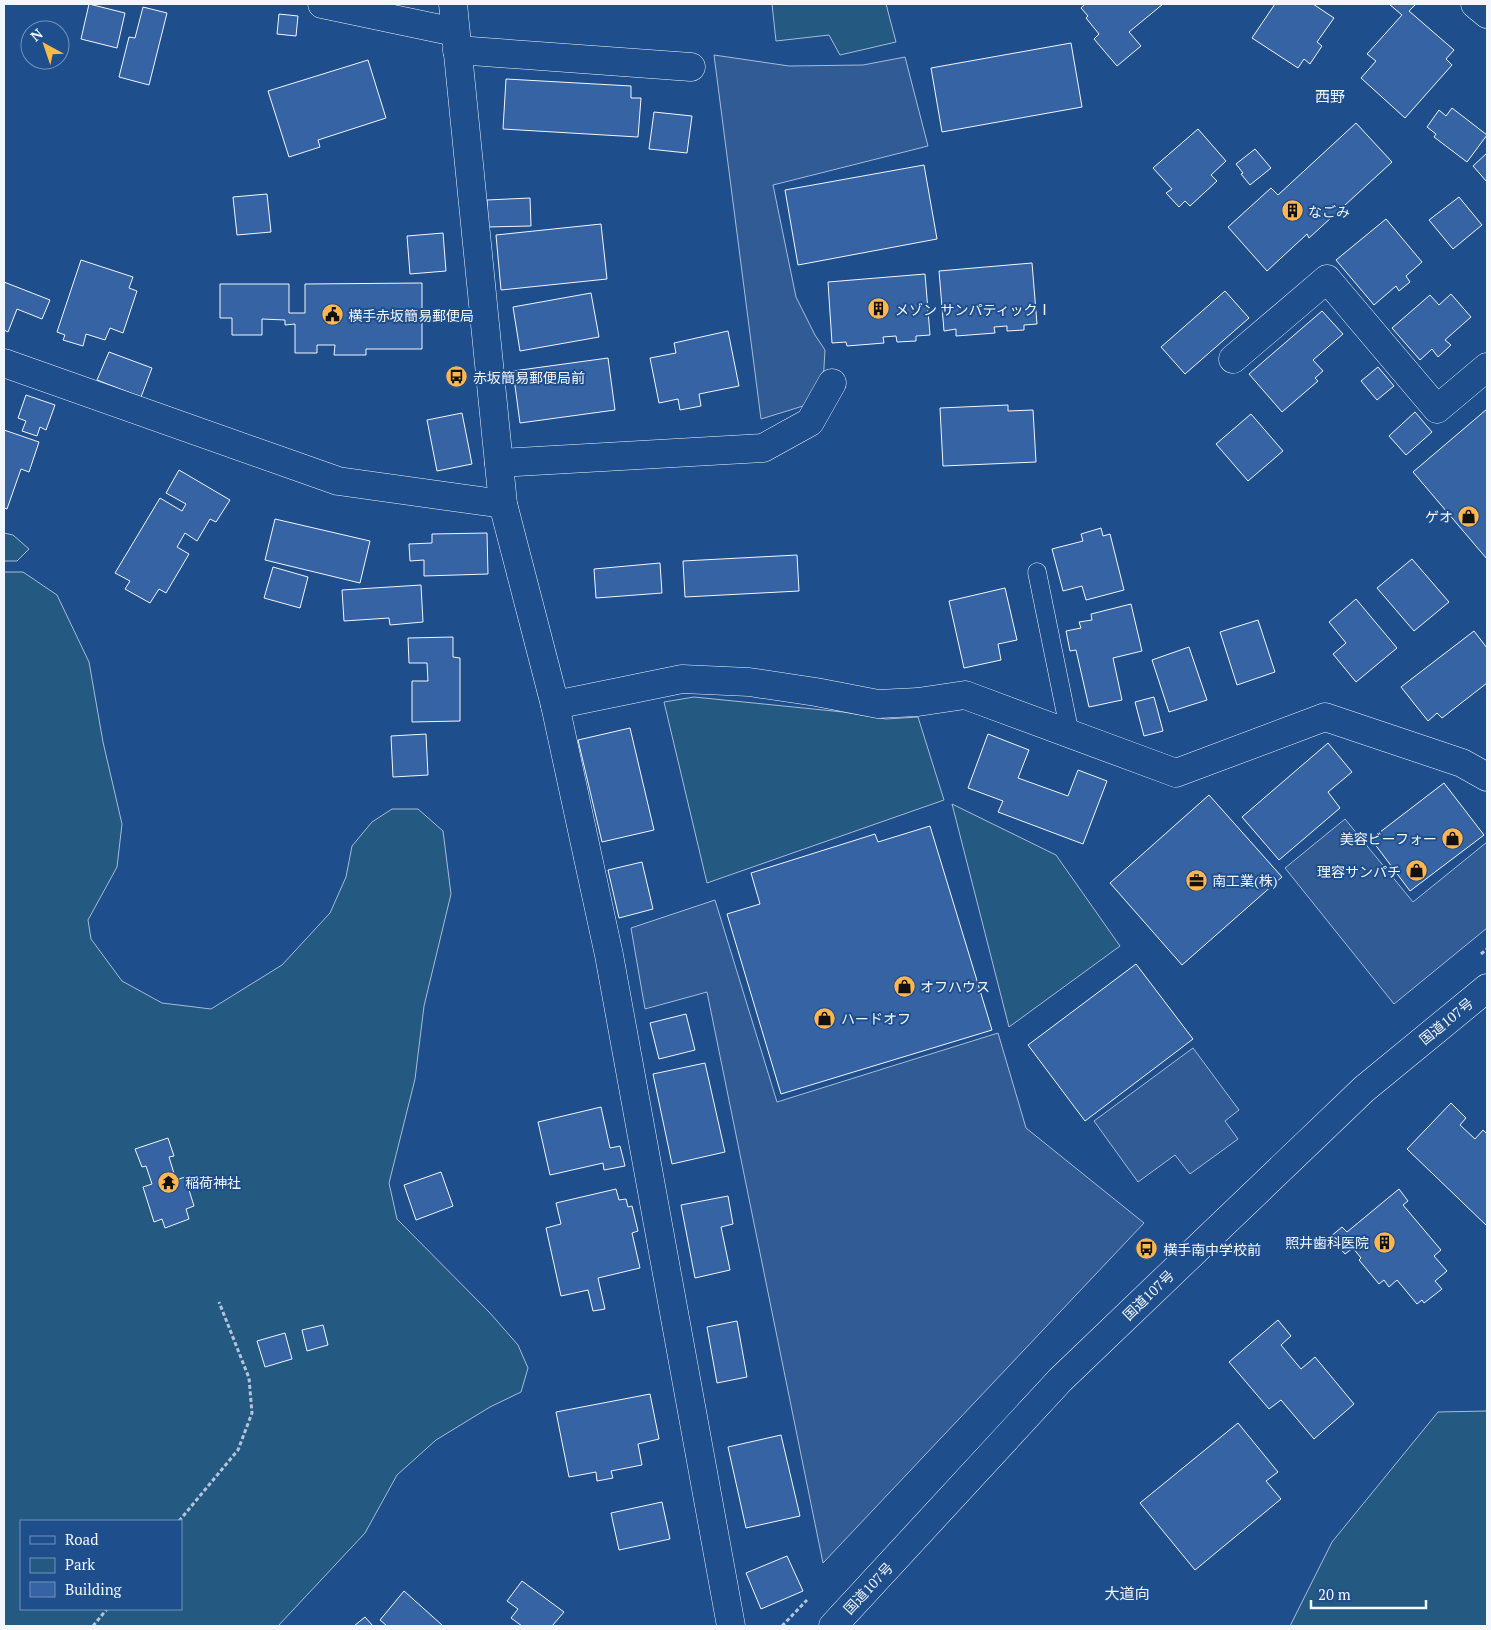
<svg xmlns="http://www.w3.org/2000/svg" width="1491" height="1630" font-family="'PT Serif','Noto Sans JP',serif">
	<rect width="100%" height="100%" fill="#1f4e8c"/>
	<g fill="#245a82" stroke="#a8bbd7" fill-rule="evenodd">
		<path d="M 772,4 L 886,4 L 896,42 L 840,55 L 829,35 L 776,41 Z"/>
		<path d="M 4,533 L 13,535 L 29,549 L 17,561 L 4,561 Z"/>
		<path d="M 4,572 L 23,572 L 57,595 L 89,662 L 103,742 L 122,824 L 117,867 L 88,920 L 91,939 L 122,981 L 162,1003 L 211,1009 L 282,965 L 330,913 L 346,877 L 352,846 L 372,822 L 392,809 L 418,809 L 443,831 L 451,894 L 424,1006 L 415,1079 L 389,1183 L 397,1219 L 490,1313 L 518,1345 L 528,1368 L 521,1392 L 490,1407 L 436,1440 L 397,1475 L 365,1533 L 278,1626 L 4,1626 ZM 21,1521 L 181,1521 L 181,1609 L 21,1609 Z"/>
		<path d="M 694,697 L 843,712 L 886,719 L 918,717 L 944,800 L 707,883 L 664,702 Z"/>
		<path d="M 952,804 L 1056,855 L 1120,946 L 1009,1027 Z"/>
		<path d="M 1487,1411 L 1487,1626 L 1290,1626 L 1332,1542 L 1438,1412 Z"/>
	</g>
	<g fill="#305b95" stroke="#a8bbd7">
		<path d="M 714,55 L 789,66 L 863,65 L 905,57 L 928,146 L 773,185 L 796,297 L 815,335 L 825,350 L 823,384 L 803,406 L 761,419 Z"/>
		<path d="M 1345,819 L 1413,902 L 1487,842 L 1487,928 L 1394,1004 L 1285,868 Z"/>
		<path d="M 715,900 L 777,1102 L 998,1033 L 1026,1128 L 1144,1223 L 823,1563 L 707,992 L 645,1009 L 631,928 Z"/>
		<path d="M 1193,1048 L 1239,1110 L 1225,1121 L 1238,1139 L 1190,1174 L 1175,1155 L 1138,1182 L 1094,1121 Z"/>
	</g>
	<g fill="#3563a3" stroke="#f2f6ff">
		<path d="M 89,4 L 125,13 L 117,48 L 81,39 Z"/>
		<path d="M 1085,4 L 1163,4 L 1129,32 L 1141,46 L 1117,66 L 1094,39 L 1099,34 L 1086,18 L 1088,16 L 1081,8 Z"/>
		<path d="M 1275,4 L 1313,4 L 1334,18 L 1317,42 L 1322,46 L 1310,64 L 1304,59 L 1298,68 L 1252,38 Z"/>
		<path d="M 1389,4 L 1416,4 L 1409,11 L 1454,50 L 1446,59 L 1452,65 L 1405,118 L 1361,78 L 1376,61 L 1367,54 L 1402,15 Z"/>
		<path d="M 143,7 L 167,13 L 149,85 L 119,77 L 129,37 L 135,38 Z"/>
		<path d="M 279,14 L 298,16 L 296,36 L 277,34 Z"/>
		<path d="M 1071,43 L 1082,107 L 942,132 L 931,68 Z"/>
		<path d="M 368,60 L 386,118 L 318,140 L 320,147 L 289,157 L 268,91 Z"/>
		<path d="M 506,79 L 631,86 L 631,98 L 641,98 L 638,137 L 503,129 Z"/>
		<path d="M 1452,108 L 1487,135 L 1467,162 L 1434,137 L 1436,134 L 1427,127 L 1439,110 L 1446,116 Z"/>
		<path d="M 654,112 L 692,116 L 687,153 L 649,149 Z"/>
		<path d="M 1356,123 L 1392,162 L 1309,238 L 1307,234 L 1267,271 L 1228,227 L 1271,188 L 1278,195 Z"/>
		<path d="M 1198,129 L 1226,161 L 1211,175 L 1217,181 L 1190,206 L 1185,201 L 1179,207 L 1166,193 L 1172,189 L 1153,168 Z"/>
		<path d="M 1255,149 L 1271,168 L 1250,185 L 1241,174 L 1243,173 L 1236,164 Z"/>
		<path d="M 1487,153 L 1487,182 L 1473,166 Z"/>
		<path d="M 924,165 L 937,239 L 798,265 L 785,190 Z"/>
		<path d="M 267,194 L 271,232 L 237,235 L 233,197 Z"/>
		<path d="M 1459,197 L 1482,225 L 1453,249 L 1429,220 Z"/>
		<path d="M 530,198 L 531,226 L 488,227 L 487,200 Z"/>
		<path d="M 1386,219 L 1422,262 L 1406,276 L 1410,282 L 1399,291 L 1396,286 L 1374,305 L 1336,260 Z"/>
		<path d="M 601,224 L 607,279 L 501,290 L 496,235 Z"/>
		<path d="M 443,233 L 446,271 L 410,274 L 407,236 Z"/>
		<path d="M 81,260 L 133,277 L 129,288 L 137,291 L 123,333 L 110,328 L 105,340 L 86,334 L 83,346 L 63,340 L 65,335 L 57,332 Z"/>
		<path d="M 1032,263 L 1037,324 L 1024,325 L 1024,330 L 1007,331 L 1007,326 L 994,327 L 995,333 L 956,336 L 956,329 L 944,331 L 939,271 Z"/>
		<path d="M 925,274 L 930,335 L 916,336 L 916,341 L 897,342 L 896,336 L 883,337 L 884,343 L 847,346 L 846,342 L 832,343 L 828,282 Z"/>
		<path d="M 4,282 L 50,300 L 42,319 L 17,309 L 8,332 L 4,330 Z"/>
		<path d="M 422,283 L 422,349 L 366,349 L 366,355 L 334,355 L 335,345 L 317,345 L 317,353 L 295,353 L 295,324 L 285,325 L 285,320 L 262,319 L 262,335 L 232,335 L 232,318 L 220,318 L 220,284 L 289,284 L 289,313 L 305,313 L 305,284 Z"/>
		<path d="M 1225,291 L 1249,318 L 1185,374 L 1161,347 Z"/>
		<path d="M 591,293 L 599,337 L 520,351 L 513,307 Z"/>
		<path d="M 1451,294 L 1471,317 L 1445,340 L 1451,345 L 1438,357 L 1432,349 L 1420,360 L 1392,328 L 1430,295 L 1439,305 Z"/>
		<path d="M 1322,311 L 1343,334 L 1313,360 L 1323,371 L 1315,378 L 1318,381 L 1282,412 L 1249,374 Z"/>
		<path d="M 728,331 L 739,386 L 699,394 L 701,406 L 680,410 L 678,399 L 659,403 L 650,358 L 676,353 L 674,343 Z"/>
		<path d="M 109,352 L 152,368 L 141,397 L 97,380 Z"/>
		<path d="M 608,358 L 615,410 L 520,423 L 513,371 Z"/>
		<path d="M 1378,367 L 1394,386 L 1377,400 L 1361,381 Z"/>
		<path d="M 26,395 L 55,405 L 46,430 L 40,427 L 37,436 L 22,431 L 26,421 L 18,418 Z"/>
		<path d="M 1008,405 L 1008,411 L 1033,410 L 1036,462 L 943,466 L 940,408 Z"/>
		<path d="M 1487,409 L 1487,559 L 1413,472 Z"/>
		<path d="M 1415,412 L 1432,432 L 1406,455 L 1389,436 Z"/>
		<path d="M 462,413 L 472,464 L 437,471 L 427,420 Z"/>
		<path d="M 1251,414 L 1283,451 L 1248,481 L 1216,444 Z"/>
		<path d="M 4,430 L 39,442 L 29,472 L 21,469 L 7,509 L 4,508 Z"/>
		<path d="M 179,470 L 230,500 L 216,522 L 210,519 L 197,541 L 185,533 L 177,547 L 189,554 L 166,593 L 159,589 L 150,603 L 125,589 L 130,581 L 115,573 L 160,498 L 182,511 L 186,504 L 166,493 Z"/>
		<path d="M 275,519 L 370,541 L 360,583 L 265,560 Z"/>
		<path d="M 1101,528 L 1103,536 L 1110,534 L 1124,590 L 1086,600 L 1082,586 L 1063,591 L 1052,549 L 1083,541 L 1081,534 Z"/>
		<path d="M 487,533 L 488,574 L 424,576 L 424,560 L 410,561 L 409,544 L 432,543 L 432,534 Z"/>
		<path d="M 797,555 L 799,591 L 685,597 L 683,561 Z"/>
		<path d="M 1412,559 L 1449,602 L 1414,631 L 1377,588 Z"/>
		<path d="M 660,563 L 662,593 L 596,598 L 594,569 Z"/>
		<path d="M 273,567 L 308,577 L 300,608 L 264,598 Z"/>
		<path d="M 421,585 L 423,622 L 390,625 L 389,618 L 344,621 L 342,590 Z"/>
		<path d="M 1005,588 L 1017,640 L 998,644 L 1001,660 L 964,668 L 949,601 Z"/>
		<path d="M 1356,599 L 1397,648 L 1356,682 L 1333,654 L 1346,643 L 1329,622 Z"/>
		<path d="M 1131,604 L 1142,651 L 1113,658 L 1122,700 L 1089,707 L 1076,650 L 1070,651 L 1066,631 L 1081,628 L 1079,622 L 1092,620 L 1091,614 Z"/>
		<path d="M 1258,620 L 1275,672 L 1237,685 L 1220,632 Z"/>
		<path d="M 1474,631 L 1487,648 L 1487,683 L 1442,718 L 1437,713 L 1428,721 L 1401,687 Z"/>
		<path d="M 453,637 L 453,657 L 460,658 L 460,721 L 412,722 L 412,681 L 428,681 L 427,663 L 409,663 L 408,638 Z"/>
		<path d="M 1189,647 L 1207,700 L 1169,712 L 1152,660 Z"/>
		<path d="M 1154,697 L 1163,731 L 1144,736 L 1135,702 Z"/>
		<path d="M 630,728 L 654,830 L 602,842 L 578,740 Z"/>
		<path d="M 426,734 L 428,775 L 393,777 L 391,736 Z"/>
		<path d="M 988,734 L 1029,750 L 1018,778 L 1068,796 L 1078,770 L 1107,781 L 1083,844 L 998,812 L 1003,801 L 968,788 Z"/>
		<path d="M 1328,743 L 1352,772 L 1328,792 L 1340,808 L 1279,860 L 1242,817 Z"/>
		<path d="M 1444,783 L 1484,835 L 1410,891 L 1371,839 Z"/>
		<path d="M 1209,795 L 1282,877 L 1182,965 L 1110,883 Z"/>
		<path d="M 930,826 L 992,1030 L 781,1094 L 727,914 L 760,904 L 751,873 L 875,834 L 878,842 Z"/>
		<path d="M 642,862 L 653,909 L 619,918 L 608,870 Z"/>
		<path d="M 1136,964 L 1193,1039 L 1085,1121 L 1028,1045 Z"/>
		<path d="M 686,1014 L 695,1050 L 659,1059 L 650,1023 Z"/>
		<path d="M 705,1063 L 725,1152 L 672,1164 L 653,1074 Z"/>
		<path d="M 1451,1103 L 1466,1118 L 1460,1125 L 1475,1139 L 1483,1130 L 1487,1134 L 1487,1226 L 1407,1149 Z"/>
		<path d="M 601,1107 L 610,1148 L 620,1146 L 625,1166 L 604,1170 L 603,1163 L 550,1175 L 538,1122 Z"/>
		<path d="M 168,1138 L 174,1156 L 169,1157 L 176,1180 L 185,1177 L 194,1206 L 186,1209 L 189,1219 L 165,1228 L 162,1219 L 154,1222 L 143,1187 L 152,1184 L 146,1166 L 142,1167 L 135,1149 Z"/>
		<path d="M 441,1172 L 453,1206 L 416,1220 L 404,1185 Z"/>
		<path d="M 616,1189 L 619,1200 L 626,1199 L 628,1207 L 632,1206 L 638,1231 L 632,1233 L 640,1268 L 598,1278 L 605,1309 L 593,1311 L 588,1290 L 561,1296 L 546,1228 L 561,1224 L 556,1203 Z"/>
		<path d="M 1399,1189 L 1408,1201 L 1403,1205 L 1441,1250 L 1434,1256 L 1447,1271 L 1435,1281 L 1442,1289 L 1424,1303 L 1422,1300 L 1417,1304 L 1397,1280 L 1389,1287 L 1384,1280 L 1379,1284 L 1359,1260 L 1361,1258 L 1353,1248 L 1345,1254 L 1330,1237 L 1342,1227 L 1347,1232 Z"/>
		<path d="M 728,1196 L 733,1224 L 721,1227 L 730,1270 L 695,1278 L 681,1205 Z"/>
		<path d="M 1278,1320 L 1291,1336 L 1281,1345 L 1301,1369 L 1315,1357 L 1354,1404 L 1314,1439 L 1281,1400 L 1269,1409 L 1229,1362 Z"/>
		<path d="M 737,1321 L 747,1377 L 717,1383 L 707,1327 Z"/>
		<path d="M 323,1325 L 328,1345 L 307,1351 L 302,1330 Z"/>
		<path d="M 285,1333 L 292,1359 L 265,1367 L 257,1341 Z"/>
		<path d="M 650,1394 L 659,1439 L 638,1444 L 642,1465 L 611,1471 L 613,1478 L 597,1481 L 596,1472 L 569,1477 L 556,1412 Z"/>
		<path d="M 1238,1423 L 1278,1472 L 1266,1481 L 1281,1499 L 1195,1570 L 1140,1503 Z"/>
		<path d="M 781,1435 L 800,1516 L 746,1528 L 728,1447 Z"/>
		<path d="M 662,1502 L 670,1539 L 619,1550 L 611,1513 Z"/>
		<path d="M 787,1556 L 803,1591 L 761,1609 L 746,1573 Z"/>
		<path d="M 522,1581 L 564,1612 L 552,1626 L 522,1626 L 511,1618 L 518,1609 L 507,1601 Z"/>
		<path d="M 404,1591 L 442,1625 L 443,1626 L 387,1626 L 380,1620 Z"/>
		<path d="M 365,1617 L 373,1626 L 354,1626 Z"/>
	</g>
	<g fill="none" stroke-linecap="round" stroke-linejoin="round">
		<defs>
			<path id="lane" d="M 1037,572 L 1070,734"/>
			<g id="street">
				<path d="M 322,4 L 455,32"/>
				<path d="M 453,4 L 503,504 L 555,705 L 609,955 L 731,1626"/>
				<path d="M 1475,4 L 1487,14"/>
				<path d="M 457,50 L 691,67"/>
				<path d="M 1233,359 L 1327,279 L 1437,409 L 1487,367"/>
				<path d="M 4,363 L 338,481 L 503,504"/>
				<path d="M 499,463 L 763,448 L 810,422 L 832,383"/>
				<path d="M 555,705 L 682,679 L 749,682 L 816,692 L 878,704 L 918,702 L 965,695 L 1176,773 L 1325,717 L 1462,763 L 1487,777"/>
			</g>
			<path id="highway" d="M 833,1626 L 1060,1380 L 1364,1089 L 1487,988"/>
		</defs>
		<use href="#lane" stroke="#f2f6ff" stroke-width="19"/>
		<use href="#street" stroke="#f2f6ff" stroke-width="29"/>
		<use href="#highway" stroke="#f2f6ff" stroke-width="29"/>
		<g stroke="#b3c4dc" stroke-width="3" stroke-dasharray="4 2.5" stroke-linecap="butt">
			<path d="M 1481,954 L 1487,949"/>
			<path d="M 179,1521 L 238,1450 L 252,1413 L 249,1378 L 219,1302"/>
			<path d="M 93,1626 L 107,1609"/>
			<path d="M 782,1626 L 807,1600"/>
		</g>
		<use href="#lane" stroke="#1f4e8c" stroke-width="18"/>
		<use href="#street" stroke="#1f4e8c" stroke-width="28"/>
		<use href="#highway" stroke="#1f4e8c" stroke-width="28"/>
	</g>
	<defs>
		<symbol id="building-disc" viewBox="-11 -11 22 22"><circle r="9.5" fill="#ffb74d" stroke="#1f4e8c"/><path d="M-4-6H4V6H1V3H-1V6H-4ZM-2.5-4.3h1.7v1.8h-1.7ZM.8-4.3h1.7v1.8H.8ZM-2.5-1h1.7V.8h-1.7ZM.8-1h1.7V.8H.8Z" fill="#111"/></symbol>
		<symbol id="civic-disc" viewBox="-11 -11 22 22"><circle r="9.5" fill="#ffb74d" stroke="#1f4e8c"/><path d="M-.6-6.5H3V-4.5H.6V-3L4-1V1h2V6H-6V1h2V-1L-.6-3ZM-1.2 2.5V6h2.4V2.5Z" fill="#111"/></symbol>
		<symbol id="bus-disc" viewBox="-11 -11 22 22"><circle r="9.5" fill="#ffb74d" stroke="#1f4e8c"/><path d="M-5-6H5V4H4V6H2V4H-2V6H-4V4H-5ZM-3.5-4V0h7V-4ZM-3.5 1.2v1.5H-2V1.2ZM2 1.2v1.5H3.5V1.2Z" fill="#111"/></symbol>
		<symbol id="shop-disc" viewBox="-11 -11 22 22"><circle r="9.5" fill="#ffb74d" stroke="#1f4e8c"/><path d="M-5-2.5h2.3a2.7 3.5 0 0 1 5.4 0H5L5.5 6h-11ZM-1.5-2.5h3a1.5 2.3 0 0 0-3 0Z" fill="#111"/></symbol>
		<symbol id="office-disc" viewBox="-11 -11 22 22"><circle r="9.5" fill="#ffb74d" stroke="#1f4e8c"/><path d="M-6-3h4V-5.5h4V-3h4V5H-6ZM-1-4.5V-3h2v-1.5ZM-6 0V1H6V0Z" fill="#111"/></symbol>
		<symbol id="temple-disc" viewBox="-11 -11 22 22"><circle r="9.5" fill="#ffb74d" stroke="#1f4e8c"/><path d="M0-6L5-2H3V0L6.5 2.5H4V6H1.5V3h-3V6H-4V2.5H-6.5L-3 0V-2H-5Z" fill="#111"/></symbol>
	</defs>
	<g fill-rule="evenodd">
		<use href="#building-disc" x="1280" y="198" width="25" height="25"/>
		<use href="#building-disc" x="866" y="296" width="25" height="25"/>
		<use href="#civic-disc" x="320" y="302" width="25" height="25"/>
		<use href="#bus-disc" x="444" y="364" width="25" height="25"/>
		<use href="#shop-disc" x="1456" y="504" width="25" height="25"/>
		<use href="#shop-disc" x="1440" y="826" width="25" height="25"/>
		<use href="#shop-disc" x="1404" y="858" width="25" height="25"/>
		<use href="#office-disc" x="1184" y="868" width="25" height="25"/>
		<use href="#shop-disc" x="892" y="974" width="25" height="25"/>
		<use href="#shop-disc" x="812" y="1006" width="25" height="25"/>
		<use href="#temple-disc" x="156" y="1170" width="25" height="25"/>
		<use href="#building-disc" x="1372" y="1230" width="25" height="25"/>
		<use href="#bus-disc" x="1134" y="1236" width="25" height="25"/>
	</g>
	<g text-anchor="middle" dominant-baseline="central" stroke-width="4" stroke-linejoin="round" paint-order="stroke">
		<g font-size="14" fill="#f2f6ff" stroke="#1f4e8c" text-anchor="start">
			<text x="1308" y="211">なごみ</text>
			<text x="895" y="309">メゾン サンパティックⅠ</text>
			<text x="348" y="315">横手赤坂簡易郵便局</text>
			<text x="473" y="377">赤坂簡易郵便局前</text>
			<text x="1453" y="516" text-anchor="end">ゲオ</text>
			<text x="1437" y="838" text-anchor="end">美容ビーフォー</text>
			<text x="1401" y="871" text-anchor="end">理容サンパチ</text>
			<text x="1212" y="880">南工業(株)</text>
			<text x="920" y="986">オフハウス</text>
			<text x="841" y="1018">ハードオフ</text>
			<text x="185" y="1182">稲荷神社</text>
			<text x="1369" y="1242" text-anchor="end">照井歯科医院</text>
			<text x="1163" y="1249">横手南中学校前</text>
		</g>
		<g font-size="14" fill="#f2f6ff" stroke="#1f4e8c">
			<text transform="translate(1446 1021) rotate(-39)">国道107号</text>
			<text transform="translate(1148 1295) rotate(-44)">国道107号</text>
			<text transform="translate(868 1588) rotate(-47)">国道107号</text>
		</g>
		<g font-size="15" fill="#f2f6ff" stroke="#1f4e8c">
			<text x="1330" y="96">西野</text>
			<text x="1127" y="1593">大道向</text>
		</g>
	</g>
	<rect width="1491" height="1630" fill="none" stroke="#f2f6ff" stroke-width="10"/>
	<rect x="20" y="1520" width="162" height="90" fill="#1f4e8c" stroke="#7391ba"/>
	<rect x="30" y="1536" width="25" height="8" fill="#1f4e8c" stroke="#7391ba"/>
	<text x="65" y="1545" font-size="15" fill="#f2f6ff">Road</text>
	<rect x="30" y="1558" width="25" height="15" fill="#245a82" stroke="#7391ba"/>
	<text x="65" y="1570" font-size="15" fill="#f2f6ff">Park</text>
	<rect x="30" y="1582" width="25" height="15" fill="#3563a3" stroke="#7391ba"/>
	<text x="65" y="1595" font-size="15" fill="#f2f6ff">Building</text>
	<g transform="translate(45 45) rotate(320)"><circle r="24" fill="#1f4e8c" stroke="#7391ba"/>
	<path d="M0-4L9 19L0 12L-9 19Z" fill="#ffb74d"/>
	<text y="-8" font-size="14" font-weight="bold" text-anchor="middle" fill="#f2f6ff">N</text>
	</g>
	<path d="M1311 1600v8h115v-8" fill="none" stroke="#f2f6ff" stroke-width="2.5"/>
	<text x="1318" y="1600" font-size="15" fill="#f2f6ff" stroke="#1f4e8c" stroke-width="4" paint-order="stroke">20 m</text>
</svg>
